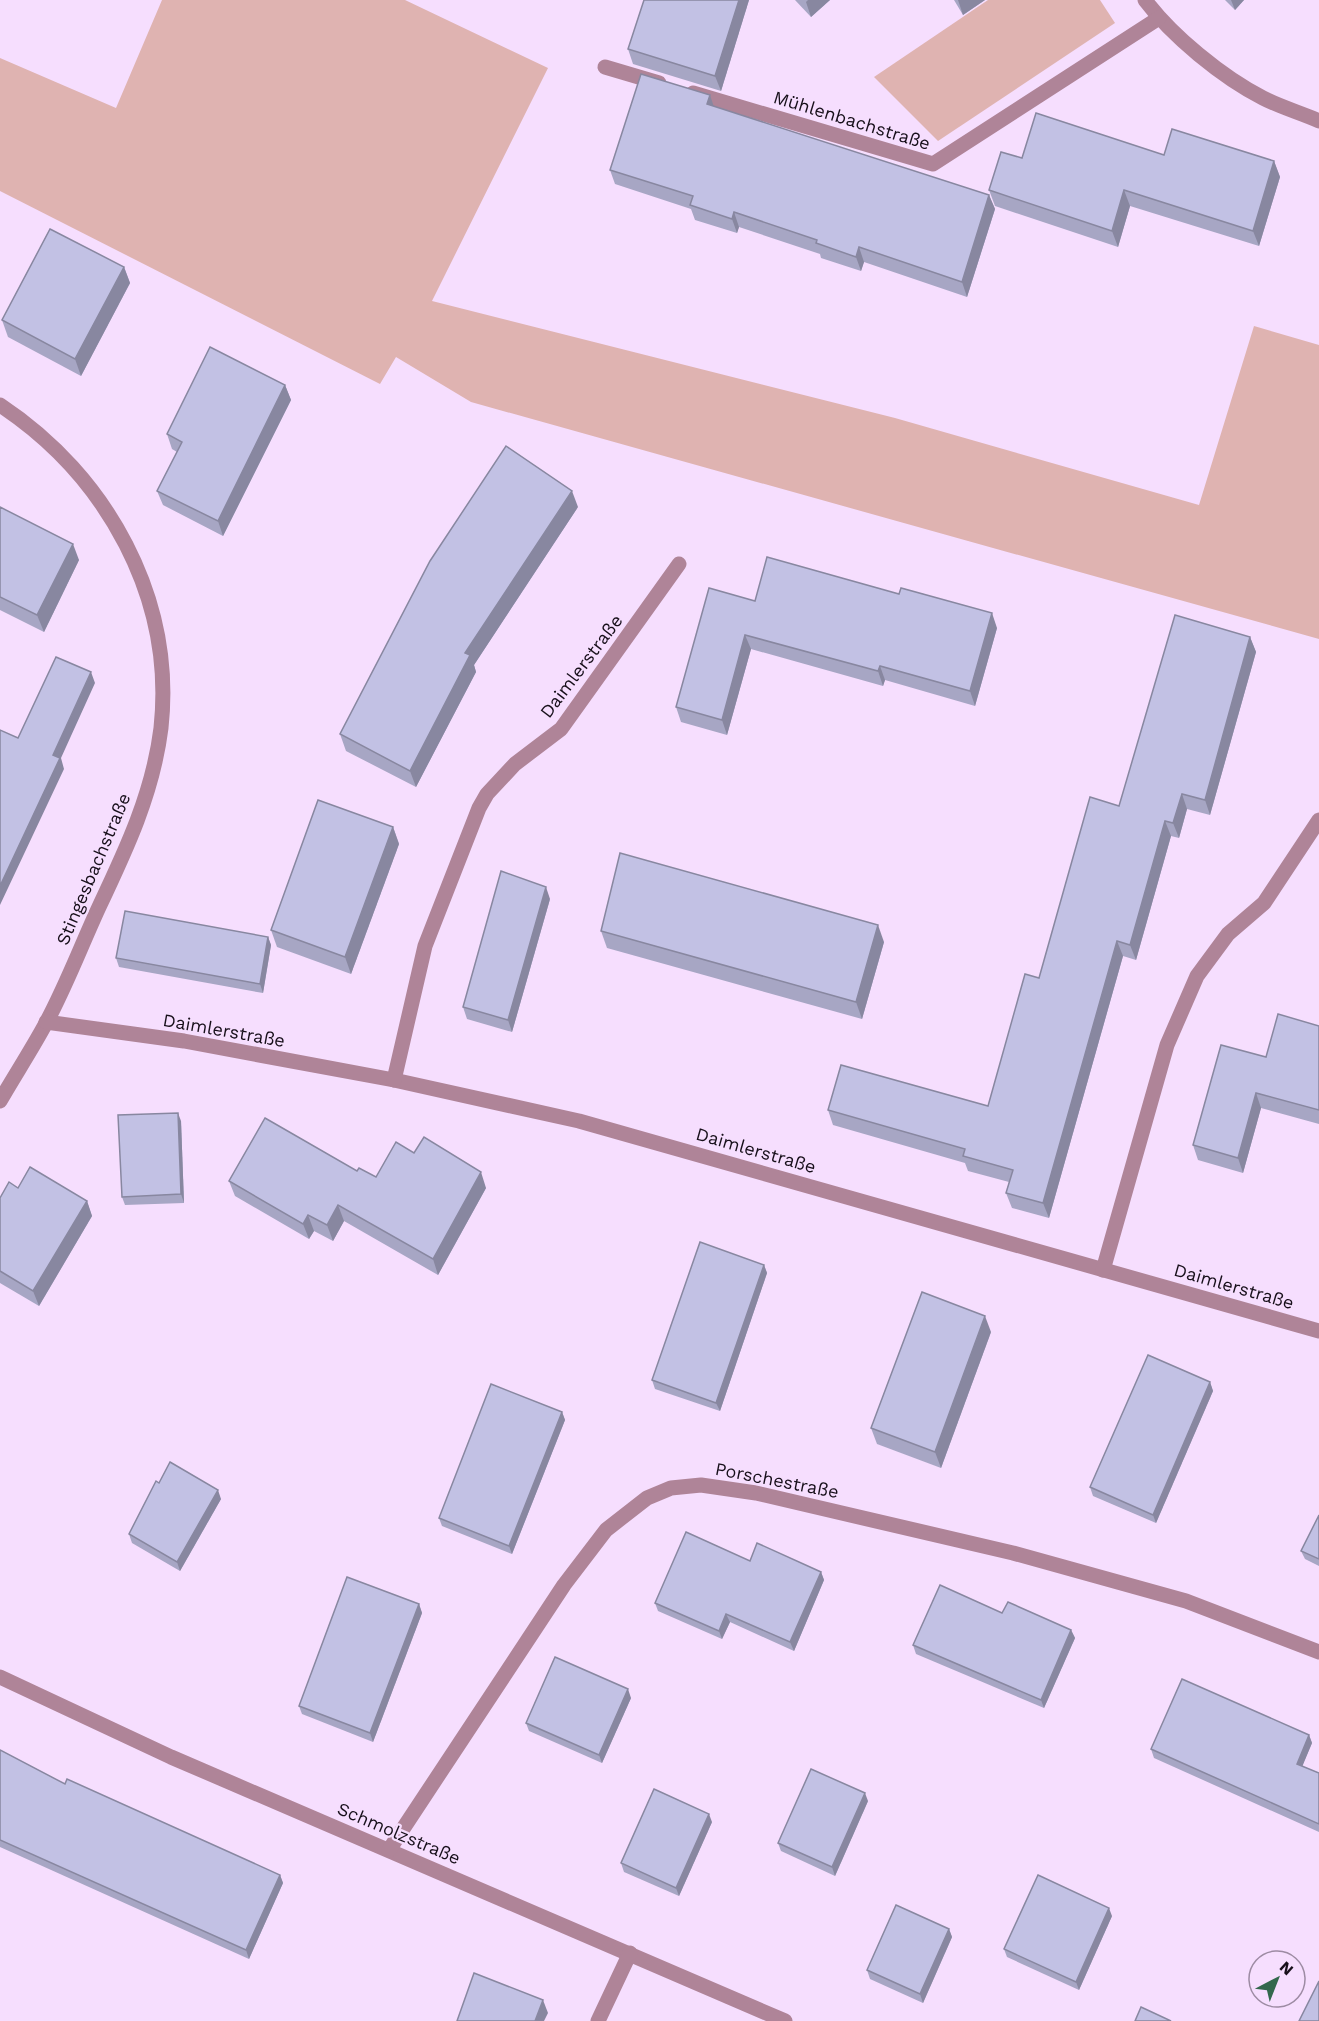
<svg xmlns="http://www.w3.org/2000/svg" width="1319" height="2021" font-family="'Work Sans',sans-serif">
	<rect width="100%" height="100%" fill="#f6defe"/>
	<g fill="#dfb3b1">
		<path d="M 162,0 L 405,0 L 548,68 L 432,301 L 895,418 L 1199,505 L 1254,326 L 1319,345 L 1319,639 L 471,402 L 396,357 L 380,384 L 0,191 L 0,58 L 116,108 Z"/>
		<path d="M 988,0 L 1100,0 L 1115,23 L 938,141 L 874,77 Z"/>
	</g>
	<g fill="none" stroke-linecap="round" stroke-linejoin="round">
		<g stroke="#af8498" stroke-width="15">
			<path d="M 1145,0 C 1172,36 1222,77 1263,98 C 1280,107 1301,113 1319,121"/>
			<path d="M 605,67 L 659,83"/>
			<path d="M 693,93 L 933,164 L 1159,18"/>
			<path d="M 0,405 C 107,476 175,598 161,728 C 153,793 126,850 99,907 C 81,946 66,986 46,1023 C 32,1049 15,1075 0,1101"/>
			<path d="M 46,1022 L 184,1041 L 394,1080 L 579,1121 L 1319,1331"/>
			<path d="M 394,1080 L 425,946 L 479,808 L 487,794 L 515,764 L 561,729 L 679,564"/>
			<path d="M 1103,1270 L 1167,1045 L 1197,976 L 1228,934 L 1264,903 L 1319,820"/>
			<path d="M 0,1677 L 171,1757 L 785,2021"/>
			<path d="M 389,1850 L 564,1585 L 606,1530 L 647,1498 L 671,1488 L 701,1485 L 756,1493 L 1013,1553 L 1186,1601 L 1319,1652"/>
			<path d="M 598,2021 L 630,1953"/>
		</g>
	</g>
	<g fill="#a7a6c4">
		<path d="M 644,0 L 749,0 L 721,91 L 633,64 L 628,49 Z"/>
		<path d="M 795,0 L 830,0 L 811,17 Z"/>
		<path d="M 954,0 L 985,0 L 963,15 Z"/>
		<path d="M 1225,0 L 1244,0 L 1235,10 Z"/>
		<path d="M 714,107 L 989,195 L 995,209 L 967,297 L 864,262 L 861,271 L 821,258 L 820,254 L 739,227 L 737,233 L 695,220 L 691,209 L 615,184 L 610,170 Z"/>
		<path d="M 1164,155 L 1274,161 L 1280,177 L 1259,246 L 1130,206 L 1118,247 L 995,206 L 989,190 L 1022,158 Z"/>
		<path d="M 124,267 L 130,283 L 81,376 L 8,337 L 2,320 Z"/>
		<path d="M 285,385 L 291,400 L 223,536 L 163,505 L 157,491 L 177,452 L 172,449 L 167,434 Z"/>
		<path d="M 0,507 L 79,560 L 44,632 L 0,610 Z"/>
		<path d="M 578,507 L 474,665 L 476,672 L 416,787 L 346,751 L 340,734 Z"/>
		<path d="M 755,601 L 997,628 L 975,706 L 885,680 L 883,686 L 751,649 L 727,735 L 681,722 L 676,707 Z"/>
		<path d="M 1250,637 L 1256,652 L 1210,815 L 1187,809 L 1179,838 L 1171,836 L 1136,960 L 1123,956 L 1049,1218 L 1012,1208 L 1006,1193 L 1009,1182 L 968,1171 L 965,1163 L 833,1125 L 828,1110 L 988,1106 L 1039,978 L 1119,806 Z"/>
		<path d="M 393,827 L 399,844 L 351,974 L 277,947 L 271,930 Z"/>
		<path d="M 550,899 L 512,1032 L 467,1019 L 463,1007 Z"/>
		<path d="M 601,931 L 884,942 L 862,1019 L 607,948 Z"/>
		<path d="M 268,937 L 271,945 L 263,993 L 119,967 L 116,958 Z"/>
		<path d="M 1319,1026 L 1319,1124 L 1261,1108 L 1243,1173 L 1198,1160 L 1193,1145 L 1266,1057 Z"/>
		<path d="M 181,1121 L 184,1203 L 125,1205 L 122,1197 Z"/>
		<path d="M 414,1153 L 486,1188 L 438,1275 L 344,1221 L 333,1241 L 314,1231 L 309,1239 L 235,1196 L 229,1181 L 357,1171 L 376,1177 Z"/>
		<path d="M 18,1188 L 87,1201 L 92,1216 L 39,1306 L 0,1283 L 0,1198 Z"/>
		<path d="M 764,1265 L 767,1273 L 720,1411 L 655,1389 L 652,1380 Z"/>
		<path d="M 991,1332 L 941,1468 L 877,1444 L 871,1428 Z"/>
		<path d="M 1210,1382 L 1213,1391 L 1156,1523 L 1093,1496 L 1090,1487 Z"/>
		<path d="M 562,1412 L 565,1420 L 512,1554 L 442,1526 L 439,1518 Z"/>
		<path d="M 159,1483 L 221,1499 L 180,1571 L 132,1543 L 129,1534 Z"/>
		<path d="M 1319,1515 L 1319,1566 L 1305,1559 L 1301,1551 Z"/>
		<path d="M 750,1561 L 821,1572 L 824,1580 L 794,1651 L 730,1622 L 722,1639 L 658,1611 L 655,1603 Z"/>
		<path d="M 419,1604 L 422,1613 L 373,1742 L 302,1714 L 299,1706 Z"/>
		<path d="M 1002,1613 L 1071,1630 L 1075,1638 L 1044,1708 L 916,1654 L 913,1645 Z"/>
		<path d="M 631,1698 L 602,1763 L 529,1731 L 526,1723 Z"/>
		<path d="M 1309,1735 L 1312,1743 L 1302,1766 L 1319,1773 L 1319,1832 L 1154,1758 L 1151,1749 Z"/>
		<path d="M 0,1750 L 65,1784 L 280,1875 L 283,1883 L 249,1959 L 0,1847 Z"/>
		<path d="M 868,1801 L 835,1876 L 781,1851 L 778,1843 Z"/>
		<path d="M 712,1822 L 679,1896 L 624,1872 L 621,1863 Z"/>
		<path d="M 1112,1916 L 1079,1990 L 1007,1957 L 1004,1949 Z"/>
		<path d="M 949,1929 L 952,1937 L 923,2003 L 870,1979 L 867,1970 Z"/>
	</g>
	<g fill="#8887a0">
		<path d="M 739,0 L 749,0 L 721,91 L 715,76 Z"/>
		<path d="M 808,0 L 830,0 L 811,17 L 806,2 Z"/>
		<path d="M 958,0 L 985,0 L 963,15 Z"/>
		<path d="M 1231,0 L 1244,0 L 1235,10 Z"/>
		<path d="M 710,95 L 715,110 L 707,104 Z"/>
		<path d="M 1274,161 L 1280,177 L 1259,246 L 1253,231 Z"/>
		<path d="M 1124,190 L 1130,206 L 1118,247 L 1112,231 Z"/>
		<path d="M 989,195 L 995,209 L 967,297 L 962,282 Z"/>
		<path d="M 734,212 L 739,227 L 737,233 L 732,219 Z"/>
		<path d="M 859,247 L 864,262 L 861,271 L 856,257 Z"/>
		<path d="M 124,267 L 130,283 L 81,376 L 75,359 Z"/>
		<path d="M 285,385 L 291,400 L 223,536 L 218,521 Z"/>
		<path d="M 572,491 L 578,507 L 474,665 L 476,672 L 416,787 L 410,771 L 465,653 Z"/>
		<path d="M 73,544 L 79,560 L 44,632 L 37,615 Z"/>
		<path d="M 992,613 L 997,628 L 975,706 L 970,691 Z"/>
		<path d="M 745,635 L 751,649 L 727,735 L 722,720 Z"/>
		<path d="M 1250,637 L 1256,652 L 1210,815 L 1205,800 Z"/>
		<path d="M 880,666 L 885,680 L 883,686 L 878,671 Z"/>
		<path d="M 91,672 L 95,683 L 61,758 L 64,769 L 0,905 L 0,886 L 53,755 Z"/>
		<path d="M 1182,794 L 1187,809 L 1179,838 L 1173,823 Z"/>
		<path d="M 1165,821 L 1171,836 L 1136,960 L 1130,945 Z"/>
		<path d="M 393,827 L 399,844 L 351,974 L 345,957 Z"/>
		<path d="M 546,887 L 550,899 L 512,1032 L 508,1020 Z"/>
		<path d="M 878,925 L 884,942 L 862,1019 L 856,1002 Z"/>
		<path d="M 268,937 L 271,945 L 263,993 L 260,984 Z"/>
		<path d="M 1117,941 L 1123,956 L 1049,1218 L 1043,1203 Z"/>
		<path d="M 1256,1093 L 1261,1108 L 1243,1173 L 1238,1158 Z"/>
		<path d="M 178,1113 L 181,1121 L 184,1203 L 181,1194 Z"/>
		<path d="M 481,1172 L 486,1188 L 438,1275 L 433,1259 Z"/>
		<path d="M 87,1201 L 92,1216 L 39,1306 L 33,1291 Z"/>
		<path d="M 338,1205 L 344,1221 L 333,1241 L 327,1225 Z"/>
		<path d="M 308,1215 L 314,1231 L 309,1239 L 303,1224 Z"/>
		<path d="M 764,1265 L 767,1273 L 720,1411 L 716,1403 Z"/>
		<path d="M 985,1316 L 991,1332 L 941,1468 L 935,1452 Z"/>
		<path d="M 1210,1382 L 1213,1391 L 1156,1523 L 1153,1515 Z"/>
		<path d="M 562,1412 L 565,1420 L 512,1554 L 509,1546 Z"/>
		<path d="M 218,1490 L 221,1499 L 180,1571 L 177,1562 Z"/>
		<path d="M 821,1572 L 824,1580 L 794,1651 L 790,1642 Z"/>
		<path d="M 419,1604 L 422,1613 L 373,1742 L 370,1733 Z"/>
		<path d="M 726,1614 L 730,1622 L 722,1639 L 719,1631 Z"/>
		<path d="M 1071,1630 L 1075,1638 L 1044,1708 L 1041,1700 Z"/>
		<path d="M 628,1689 L 631,1698 L 602,1763 L 599,1755 Z"/>
		<path d="M 1309,1735 L 1312,1743 L 1300,1772 L 1297,1764 Z"/>
		<path d="M 865,1793 L 868,1801 L 835,1876 L 832,1867 Z"/>
		<path d="M 709,1814 L 712,1822 L 679,1896 L 676,1888 Z"/>
		<path d="M 280,1875 L 283,1883 L 249,1959 L 246,1950 Z"/>
		<path d="M 1109,1908 L 1112,1916 L 1079,1990 L 1076,1982 Z"/>
		<path d="M 949,1929 L 952,1937 L 923,2003 L 920,1994 Z"/>
		<path d="M 543,2000 L 548,2013 L 544,2021 L 535,2021 Z"/>
	</g>
	<g fill="#c2c1e4" stroke="#8887a0" stroke-width="1.5">
		<path d="M 644,0 L 739,0 L 715,76 L 628,49 Z"/>
		<path d="M 641,74 L 710,95 L 707,104 L 989,195 L 962,282 L 859,247 L 856,257 L 816,243 L 817,240 L 734,212 L 732,219 L 690,205 L 693,196 L 610,170 Z"/>
		<path d="M 1036,113 L 1164,155 L 1172,129 L 1274,161 L 1253,231 L 1124,190 L 1112,231 L 989,190 L 1001,152 L 1022,158 Z"/>
		<path d="M 50,229 L 124,267 L 75,359 L 2,320 Z"/>
		<path d="M 210,347 L 285,385 L 218,521 L 157,491 L 182,442 L 167,434 Z"/>
		<path d="M 506,446 L 572,491 L 465,653 L 470,655 L 410,771 L 340,734 L 430,561 Z"/>
		<path d="M 0,507 L 73,544 L 37,615 L 0,597 Z"/>
		<path d="M 767,557 L 899,594 L 901,588 L 992,613 L 970,691 L 880,666 L 878,671 L 745,635 L 722,720 L 676,707 L 709,588 L 755,601 Z"/>
		<path d="M 1175,615 L 1250,637 L 1205,800 L 1182,794 L 1173,823 L 1165,821 L 1130,945 L 1117,941 L 1043,1203 L 1006,1193 L 1013,1170 L 963,1156 L 965,1149 L 828,1110 L 841,1065 L 988,1106 L 1025,974 L 1039,978 L 1090,797 L 1119,806 Z"/>
		<path d="M 56,657 L 91,672 L 53,755 L 60,758 L 0,886 L 0,730 L 18,738 Z"/>
		<path d="M 318,800 L 393,827 L 345,957 L 271,930 Z"/>
		<path d="M 620,853 L 878,925 L 856,1002 L 601,931 Z"/>
		<path d="M 501,871 L 546,887 L 508,1020 L 463,1007 Z"/>
		<path d="M 125,911 L 268,937 L 260,984 L 116,958 Z"/>
		<path d="M 1278,1014 L 1319,1026 L 1319,1110 L 1256,1093 L 1238,1158 L 1193,1145 L 1221,1045 L 1266,1057 Z"/>
		<path d="M 178,1113 L 181,1194 L 122,1197 L 118,1115 Z"/>
		<path d="M 265,1118 L 357,1171 L 359,1168 L 376,1177 L 396,1142 L 414,1153 L 424,1137 L 481,1172 L 433,1259 L 338,1205 L 327,1225 L 308,1215 L 303,1224 L 229,1181 Z"/>
		<path d="M 30,1167 L 87,1201 L 33,1291 L 0,1271 L 0,1198 L 9,1182 L 18,1188 Z"/>
		<path d="M 700,1242 L 764,1265 L 716,1403 L 652,1380 Z"/>
		<path d="M 922,1292 L 985,1316 L 935,1452 L 871,1428 Z"/>
		<path d="M 1148,1355 L 1210,1382 L 1153,1515 L 1090,1487 Z"/>
		<path d="M 491,1384 L 562,1412 L 509,1546 L 439,1518 Z"/>
		<path d="M 170,1462 L 218,1490 L 177,1562 L 129,1534 L 156,1481 L 159,1483 Z"/>
		<path d="M 1319,1515 L 1319,1559 L 1301,1551 Z"/>
		<path d="M 686,1532 L 750,1561 L 757,1543 L 821,1572 L 790,1642 L 726,1614 L 719,1631 L 655,1603 Z"/>
		<path d="M 347,1577 L 419,1604 L 370,1733 L 299,1706 Z"/>
		<path d="M 940,1585 L 1002,1613 L 1008,1602 L 1071,1630 L 1041,1700 L 913,1645 Z"/>
		<path d="M 555,1657 L 628,1689 L 599,1755 L 526,1723 Z"/>
		<path d="M 1182,1679 L 1309,1735 L 1297,1764 L 1319,1773 L 1319,1824 L 1151,1749 Z"/>
		<path d="M 0,1750 L 65,1784 L 67,1779 L 280,1875 L 246,1950 L 0,1840 Z"/>
		<path d="M 811,1769 L 865,1793 L 832,1867 L 778,1843 Z"/>
		<path d="M 654,1789 L 709,1814 L 676,1888 L 621,1863 Z"/>
		<path d="M 1038,1875 L 1109,1908 L 1076,1982 L 1004,1949 Z"/>
		<path d="M 896,1905 L 949,1929 L 920,1994 L 867,1970 Z"/>
		<path d="M 474,1973 L 543,2000 L 535,2021 L 457,2021 Z"/>
		<path d="M 1319,1981 L 1319,2021 L 1299,2021 Z"/>
		<path d="M 1141,2007 L 1171,2021 L 1135,2021 Z"/>
	</g>
	<g text-anchor="middle" dominant-baseline="central" stroke-width="4.5" stroke-linejoin="round" paint-order="stroke">
		<g font-size="18" fill="#170f1a" stroke="#f6defe">
			<text transform="translate(852 120) rotate(17)">Mühlenbachstraße</text>
			<text transform="translate(581 666) rotate(-53)">Daimlerstraße</text>
			<text transform="translate(93 869) rotate(-67)">Stingesbachstraße</text>
			<text transform="translate(224 1030) rotate(10)">Daimlerstraße</text>
			<text transform="translate(756 1150) rotate(16)">Daimlerstraße</text>
			<text transform="translate(1234 1286) rotate(16)">Daimlerstraße</text>
			<text transform="translate(777 1480) rotate(11)">Porschestraße</text>
			<text transform="translate(399 1833) rotate(23)">Schmolzstraße</text>
		</g>
	</g>
	<g transform="translate(1277 1979) rotate(42)"><circle r="28" fill="#f6defe" stroke="#9d8ba3" stroke-width="1.5"/>
	<path d="M0-4.5L10 22L0 15L-10 22Z" fill="#33684d"/>
	<text y="-9" font-size="16" font-weight="bold" text-anchor="middle" fill="#170f1a">N</text>
	</g>
</svg>
